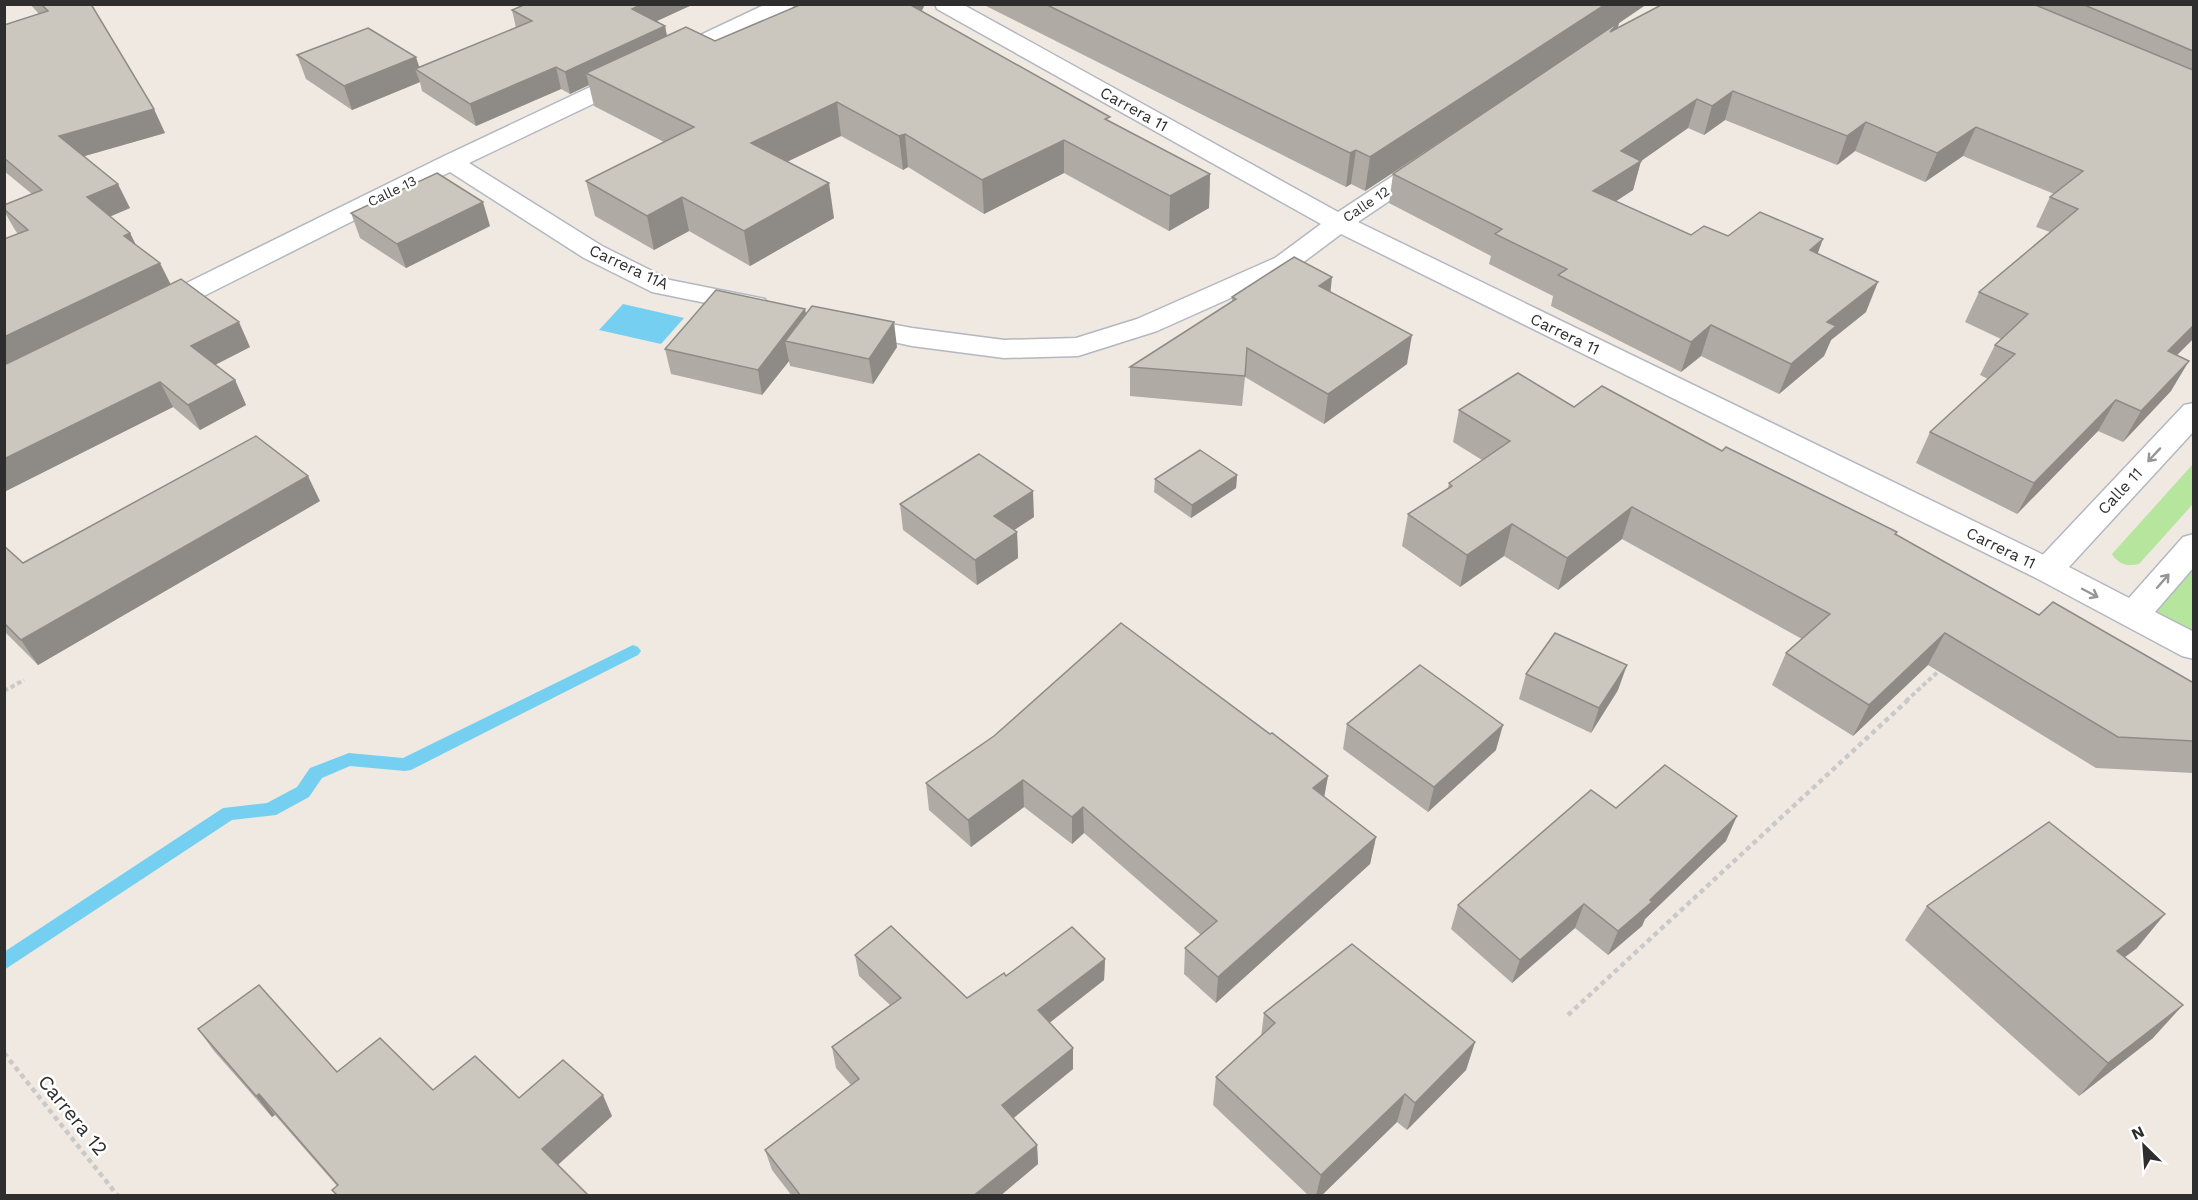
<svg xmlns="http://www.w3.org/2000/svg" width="2198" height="1200" font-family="'Work Sans',sans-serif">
	<rect width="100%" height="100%" fill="#efe9e1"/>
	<g fill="#b6e59e">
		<path d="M 2193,464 L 2193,504 L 2139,564 C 2127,567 2118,564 2112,554 Z"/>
		<path d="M 2193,570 L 2193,636 L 2151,614 Z"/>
	</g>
	<path fill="#75cff0" d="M 623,304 L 684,318 L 661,344 L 599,330 Z"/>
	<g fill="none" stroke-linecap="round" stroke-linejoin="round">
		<path fill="#75cff0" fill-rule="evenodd" d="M 633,645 L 638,647 L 641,651 L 638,655 L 411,770 L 405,771 L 350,766 L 322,778 L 309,797 L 276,815 L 232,820 L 4,970 L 4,952 L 223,808 L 267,803 L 297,787 L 310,768 L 349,753 L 403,758 Z"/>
		<defs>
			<g id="street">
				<path d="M 766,4 L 794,4 L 792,9 L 469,163 L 602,246 L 670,280 L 765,299 L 769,305 L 765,311 L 755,313 L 652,292 L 584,258 L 450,172 L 164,316 L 154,318 L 144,316 L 140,310 L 144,304 L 442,157 Z"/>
				<path d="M 935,4 L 962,4 L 1338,212 L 1420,158 L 1429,156 L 1438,158 L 1441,163 L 1438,168 L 1358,222 L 2058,562 L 2063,570 L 2058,578 L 2047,581 L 2036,578 L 1341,234 L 1293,270 L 1157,331 L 1078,356 L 1004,358 L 912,346 L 843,331 L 839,325 L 843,319 L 853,317 L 912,328 L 1004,340 L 1076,338 L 1137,319 L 1275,258 L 1321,224 L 937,9 Z"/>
			</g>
			<path id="secondary" d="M 2194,403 L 2194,431 L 2069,567 L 2129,598 L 2183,537 L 2194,534 L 2194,567 L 2155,612 L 2194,632 L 2194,659 L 2182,656 L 2036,578 L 2031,570 L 2036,562 L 2184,405 Z"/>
		</defs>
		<use href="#street" stroke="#b4b7c1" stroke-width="3"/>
		<use href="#secondary" stroke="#b4b7c1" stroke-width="3"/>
		<g stroke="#c9c9c9" stroke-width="4" stroke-dasharray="4.5 3" stroke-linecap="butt">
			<path d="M 4,691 L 24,680"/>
			<path d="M 1906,701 L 1941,669"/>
		</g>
		<g stroke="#c9c9c9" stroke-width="4.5" stroke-dasharray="5 4" stroke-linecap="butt">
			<path d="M 1568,1015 L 1908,700"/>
			<path d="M 4,1053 L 118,1196"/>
		</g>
		<use href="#street" fill="#fff" fill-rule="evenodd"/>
		<use href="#secondary" fill="#fff" fill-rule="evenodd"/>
	</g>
	<g fill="#afaba4">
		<path d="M 30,4 L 91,4 L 165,133 L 84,156 L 130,208 L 110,216 L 130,233 L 136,245 L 170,284 L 250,347 L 215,365 L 235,380 L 246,405 L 200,430 L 173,407 L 4,492 L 4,239 L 18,234 L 15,230 L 4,211 L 4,205 L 32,194 L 4,171 L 4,25 L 39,14 Z"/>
		<path d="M 694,4 L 657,21 L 665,26 L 667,36 L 715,41 L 802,4 L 925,4 L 922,11 L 1110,121 L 1210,174 L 1209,208 L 1169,231 L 1064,173 L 984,214 L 908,167 L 903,170 L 841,136 L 787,162 L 834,218 L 750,266 L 689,231 L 654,250 L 595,216 L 586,181 L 664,142 L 594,106 L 589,85 L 570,94 L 561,89 L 476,126 L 422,91 L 420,82 L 352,110 L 306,79 L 297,55 L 419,68 L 516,28 L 512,10 Z"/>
		<path d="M 982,4 L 1647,4 L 1619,23 L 1617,29 L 1663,4 L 2193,4 L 2193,339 L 2177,355 L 2171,391 L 2123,442 L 2098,431 L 2017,514 L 1916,463 L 1930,432 L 1988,379 L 1980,375 L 1995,345 L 2001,339 L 1965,322 L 1979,292 L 2050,232 L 2036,227 L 2050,197 L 2054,194 L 1963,156 L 1925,182 L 1855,151 L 1837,165 L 1725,120 L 1704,135 L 1688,128 L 1641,161 L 1633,190 L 1615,202 L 1691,235 L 1728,236 L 1817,254 L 1866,312 L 1831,340 L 1824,356 L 1779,394 L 1701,356 L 1681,372 L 1551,306 L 1553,296 L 1489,264 L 1491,256 L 1389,203 L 1393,174 L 1508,97 L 1365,191 L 1351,184 L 1346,187 Z"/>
		<path d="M 351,213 L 490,226 L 406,268 L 360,238 Z"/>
		<path d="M 1331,292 L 1407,364 L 1324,424 L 1245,377 L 1242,406 L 1130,396 L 1130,367 L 1232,302 L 1232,297 Z"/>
		<path d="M 805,309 L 806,314 L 897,347 L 873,384 L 790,366 L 789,361 L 762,395 L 671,374 L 665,349 Z"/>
		<path d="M 1574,407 L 1722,451 L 1897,532 L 1895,535 L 2039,615 L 2192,682 L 2193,681 L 2193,773 L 2096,768 L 1928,665 L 1853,736 L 1772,685 L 1786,653 L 1802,639 L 1622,539 L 1558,590 L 1504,556 L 1460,587 L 1402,546 L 1408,514 L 1448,488 L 1449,483 L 1482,460 L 1453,442 L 1459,410 Z"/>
		<path d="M 1237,475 L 1236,488 L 1191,518 L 1154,492 L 1155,479 Z"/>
		<path d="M 320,501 L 38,665 L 4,631 L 4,546 L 23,563 Z"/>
		<path d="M 900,504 L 1034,517 L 1014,530 L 1017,532 L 1018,558 L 977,585 L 903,530 Z"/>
		<path d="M 1526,674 L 1618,690 L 1591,733 L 1519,699 Z"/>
		<path d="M 1347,724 L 1496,750 L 1428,812 L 1343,749 Z"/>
		<path d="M 1270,734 L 1328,776 L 1324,797 L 1376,837 L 1370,864 L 1216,1003 L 1184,974 L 1185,948 L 1201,935 L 1084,833 L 1072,844 L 1024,807 L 971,847 L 929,810 L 926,783 Z"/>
		<path d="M 1616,808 L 1726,841 L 1645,919 L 1642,926 L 1608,955 L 1575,928 L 1512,983 L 1451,929 L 1458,905 Z"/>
		<path d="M 1927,906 L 2137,948 L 2125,957 L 2153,1038 L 2079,1096 L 1905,940 Z"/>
		<path d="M 855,955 L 967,998 L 1006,976 L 1105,959 L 1104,980 L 1049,1023 L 1073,1069 L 1013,1118 L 1037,1145 L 1038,1164 L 1000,1196 L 792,1196 L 772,1170 L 765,1150 L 851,1085 L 836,1068 L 832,1047 L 890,1005 L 859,976 Z"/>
		<path d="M 1264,1013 L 1475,1042 L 1466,1070 L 1407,1130 L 1397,1122 L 1321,1196 L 1309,1196 L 1213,1105 L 1216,1077 L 1261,1037 Z"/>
		<path d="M 198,1029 L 337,1072 L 433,1090 L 519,1098 L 612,1116 L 558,1165 L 589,1196 L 337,1196 L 332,1190 L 337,1186 L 275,1115 L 272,1117 L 214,1051 Z"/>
	</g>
	<g fill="#8e8b86">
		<path d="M 642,4 L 694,4 L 637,30 L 632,9 Z"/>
		<path d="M 906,4 L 925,4 L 909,35 Z"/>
		<path d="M 1606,4 L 1647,4 L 1619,23 L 1612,50 L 1610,32 L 1617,25 L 1365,191 L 1370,157 Z"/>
		<path d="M 665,26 L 669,47 L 586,73 L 589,85 L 570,94 L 565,72 Z"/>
		<path d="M 416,57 L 421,72 L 415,69 L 420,82 L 352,110 L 344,86 Z"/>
		<path d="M 556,67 L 561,89 L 476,126 L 470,104 Z"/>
		<path d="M 1733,91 L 1725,120 L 1704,135 L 1712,106 Z"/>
		<path d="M 1697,99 L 1688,128 L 1641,161 L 1633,190 L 1585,221 L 1593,191 L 1621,151 Z"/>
		<path d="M 837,102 L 841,136 L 757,176 L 751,143 Z"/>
		<path d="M 154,109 L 165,133 L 71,160 L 59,136 Z"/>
		<path d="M 1866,122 L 1855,151 L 1837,165 L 1847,136 Z"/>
		<path d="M 1976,127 L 1963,156 L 1925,182 L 1937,153 Z"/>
		<path d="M 905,134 L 908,167 L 903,170 L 899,136 Z"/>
		<path d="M 1064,140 L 1064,173 L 984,214 L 982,180 Z"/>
		<path d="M 1356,150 L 1351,184 L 1346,187 L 1350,153 Z"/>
		<path d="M 1210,174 L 1209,208 L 1169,231 L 1170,196 Z"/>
		<path d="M 829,183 L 834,218 L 750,266 L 744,231 Z"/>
		<path d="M 118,184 L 130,208 L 100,221 L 87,197 Z"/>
		<path d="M 682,197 L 689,231 L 654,250 L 647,216 Z"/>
		<path d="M 483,202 L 490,226 L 406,268 L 397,244 Z"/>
		<path d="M 130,233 L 142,258 L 124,236 Z"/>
		<path d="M 1823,239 L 1812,269 L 1810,250 Z"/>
		<path d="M 160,263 L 172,287 L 4,369 L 4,337 Z"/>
		<path d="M 1332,277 L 1329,307 L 1319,286 Z"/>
		<path d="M 1878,282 L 1866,312 L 1831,340 L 1824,356 L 1779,394 L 1791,364 L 1827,322 Z"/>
		<path d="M 805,309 L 809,334 L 785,341 L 789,361 L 762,395 L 758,370 Z"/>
		<path d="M 239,322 L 250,347 L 203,371 L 191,346 Z"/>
		<path d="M 894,322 L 897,347 L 873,384 L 869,359 Z"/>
		<path d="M 1711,325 L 1701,356 L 1681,372 L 1691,342 Z"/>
		<path d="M 2193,326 L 2193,339 L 2150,382 L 2168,351 Z"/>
		<path d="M 1412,335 L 1407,364 L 1324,424 L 1328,394 Z"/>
		<path d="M 2189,361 L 2171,391 L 2123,442 L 2141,411 Z"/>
		<path d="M 235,380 L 246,405 L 200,430 L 188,405 Z"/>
		<path d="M 160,382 L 173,407 L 4,492 L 4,459 Z"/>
		<path d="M 2116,400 L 2098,431 L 2017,514 L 2034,483 Z"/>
		<path d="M 1237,475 L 1236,488 L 1191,518 L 1192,505 Z"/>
		<path d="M 308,476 L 320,501 L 38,665 L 21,640 Z"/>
		<path d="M 1033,491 L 1034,517 L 996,542 L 994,516 Z"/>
		<path d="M 1632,507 L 1622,539 L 1558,590 L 1567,558 Z"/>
		<path d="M 1512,524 L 1504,556 L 1460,587 L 1467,555 Z"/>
		<path d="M 1017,532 L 1018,558 L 977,585 L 975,560 Z"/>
		<path d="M 1945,633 L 1928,665 L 1853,736 L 1869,705 Z"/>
		<path d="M 1627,665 L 1618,690 L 1591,733 L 1599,708 Z"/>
		<path d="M 1503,725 L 1496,750 L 1428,812 L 1434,787 Z"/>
		<path d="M 1328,776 L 1323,803 L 1313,788 Z"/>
		<path d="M 1023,780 L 1024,807 L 971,847 L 968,820 Z"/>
		<path d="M 1083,807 L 1084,833 L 1072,844 L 1072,817 Z"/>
		<path d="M 1737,816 L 1726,841 L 1645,919 L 1642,926 L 1608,955 L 1618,931 Z"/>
		<path d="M 1376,837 L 1370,864 L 1216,1003 L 1218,977 Z"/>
		<path d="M 1584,904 L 1575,928 L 1512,983 L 1520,960 Z"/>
		<path d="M 2165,914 L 2137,948 L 2089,984 L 2117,951 Z"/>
		<path d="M 1105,959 L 1104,980 L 1039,1031 L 1038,1010 Z"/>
		<path d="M 2183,1005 L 2153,1038 L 2079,1096 L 2108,1063 Z"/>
		<path d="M 1475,1042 L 1466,1070 L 1407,1130 L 1415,1103 Z"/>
		<path d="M 1073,1048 L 1073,1069 L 1004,1126 L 1002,1105 Z"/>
		<path d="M 259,1094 L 275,1115 L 272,1117 L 256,1096 Z"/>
		<path d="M 1405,1094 L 1397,1122 L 1321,1196 L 1316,1196 L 1321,1175 Z"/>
		<path d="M 603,1095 L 612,1116 L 553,1169 L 542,1149 Z"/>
		<path d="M 1037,1145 L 1038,1164 L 1000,1196 L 973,1196 Z"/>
	</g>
	<g fill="#cbc7bf" stroke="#8e8b86" stroke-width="1.5">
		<path d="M 41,4 L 91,4 L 154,109 L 59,136 L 118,184 L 87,197 L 130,233 L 124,236 L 160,263 L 4,337 L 4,239 L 28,230 L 4,209 L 4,205 L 42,190 L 4,158 L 4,25 L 48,11 Z"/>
		<path d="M 526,4 L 642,4 L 632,9 L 665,26 L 565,72 L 556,67 L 470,104 L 415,69 L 532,21 L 512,10 Z"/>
		<path d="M 802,4 L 909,4 L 1110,117 L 1105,119 L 1210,174 L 1170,196 L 1064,140 L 982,180 L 905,134 L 899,136 L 837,102 L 751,143 L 829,183 L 744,231 L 682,197 L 647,216 L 586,181 L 694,127 L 586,73 L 686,27 L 715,41 Z"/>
		<path d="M 1045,4 L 1606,4 L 1370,157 L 1356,150 L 1350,153 Z"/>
		<path d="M 1663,4 L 2033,4 L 2193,70 L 2193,326 L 2168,351 L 2189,361 L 2141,411 L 2116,400 L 2034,483 L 1930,432 L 2015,354 L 1995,345 L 2028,314 L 1979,292 L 2078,209 L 2050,197 L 2083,171 L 1976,127 L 1937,153 L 1866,122 L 1847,136 L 1733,91 L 1712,106 L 1697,99 L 1621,151 L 1641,161 L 1593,191 L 1691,235 L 1704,226 L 1728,236 L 1760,212 L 1823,239 L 1810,250 L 1878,282 L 1827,322 L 1836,326 L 1791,364 L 1711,325 L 1691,342 L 1558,275 L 1567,269 L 1495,234 L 1502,229 L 1393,174 L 1619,22 L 1610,32 Z"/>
		<path d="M 2082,4 L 2193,4 L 2193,51 Z"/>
		<path d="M 368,28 L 416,57 L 344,86 L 297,55 Z"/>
		<path d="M 437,173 L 483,202 L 397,244 L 351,213 Z"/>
		<path d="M 1294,257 L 1332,277 L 1319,286 L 1412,335 L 1328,394 L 1247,348 L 1245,376 L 1130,367 L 1236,299 L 1232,297 Z"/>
		<path d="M 181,279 L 239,322 L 191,346 L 235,380 L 188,405 L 160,382 L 4,459 L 4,365 Z"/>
		<path d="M 716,290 L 805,309 L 758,370 L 665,349 Z"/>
		<path d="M 812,306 L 894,322 L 869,359 L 785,341 Z"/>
		<path d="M 1518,373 L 1574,407 L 1602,386 L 1722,451 L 1726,447 L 1897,532 L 1895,534 L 2039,615 L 2053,602 L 2192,682 L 2193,681 L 2193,741 L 2118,737 L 1945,633 L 1869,705 L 1786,653 L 1830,614 L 1632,507 L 1567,558 L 1512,524 L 1467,555 L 1408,514 L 1452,486 L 1449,483 L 1510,441 L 1459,410 Z"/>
		<path d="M 256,436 L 308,476 L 21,640 L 4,623 L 4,546 L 23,563 Z"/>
		<path d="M 1200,450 L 1237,475 L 1192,505 L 1155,479 Z"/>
		<path d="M 979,454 L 1033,491 L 994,516 L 1017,532 L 975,560 L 900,504 Z"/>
		<path d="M 1121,623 L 1270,734 L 1272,733 L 1328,776 L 1313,788 L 1376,837 L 1218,977 L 1185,948 L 1217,921 L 1083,807 L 1072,817 L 1023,780 L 968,820 L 926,783 L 994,736 Z"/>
		<path d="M 1555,633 L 1627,665 L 1599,708 L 1526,674 Z"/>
		<path d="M 1420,665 L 1503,725 L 1434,787 L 1347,724 Z"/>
		<path d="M 1665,765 L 1737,816 L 1650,900 L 1652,902 L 1618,931 L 1584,904 L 1520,960 L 1458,905 L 1591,790 L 1616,808 Z"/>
		<path d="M 2049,822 L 2165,914 L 2117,951 L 2183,1005 L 2108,1063 L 1927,906 Z"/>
		<path d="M 891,926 L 967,998 L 1004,973 L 1006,976 L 1072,927 L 1105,959 L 1038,1010 L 1073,1048 L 1002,1105 L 1037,1145 L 973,1196 L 801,1196 L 765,1150 L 859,1079 L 832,1047 L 901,998 L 855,955 Z"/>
		<path d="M 1352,944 L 1475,1042 L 1415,1103 L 1405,1094 L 1321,1175 L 1216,1077 L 1275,1023 L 1264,1013 Z"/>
		<path d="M 259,985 L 337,1072 L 380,1038 L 433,1090 L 475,1056 L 519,1098 L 563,1060 L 603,1095 L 542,1149 L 589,1196 L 338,1196 L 332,1190 L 338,1185 L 259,1094 L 256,1096 L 198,1029 Z"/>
	</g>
	<defs><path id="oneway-shaft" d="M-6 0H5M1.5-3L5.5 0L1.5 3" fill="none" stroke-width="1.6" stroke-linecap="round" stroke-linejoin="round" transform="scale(1.5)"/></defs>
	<g stroke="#969696">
		<use href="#oneway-shaft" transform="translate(2154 455) rotate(133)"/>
		<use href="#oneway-shaft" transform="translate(2163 581) rotate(-49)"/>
		<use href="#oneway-shaft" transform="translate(2090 593) rotate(28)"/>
	</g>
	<g text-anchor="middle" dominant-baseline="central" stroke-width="5" stroke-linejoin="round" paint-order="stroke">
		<g font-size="14" fill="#2e2e2e" stroke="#fff">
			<text transform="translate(392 191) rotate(-26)">Calle 13</text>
			<text transform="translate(1366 204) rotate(-34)">Calle 12</text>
		</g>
		<g font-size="16" fill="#2e2e2e" stroke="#fff">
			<text transform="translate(1134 109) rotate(29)">Carrera 11</text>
			<text transform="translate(629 267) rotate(25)">Carrera 11A</text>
			<text transform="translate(1565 334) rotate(26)">Carrera 11</text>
			<text transform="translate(2120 491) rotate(-47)">Calle 11</text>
			<text transform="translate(2001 548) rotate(26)">Carrera 11</text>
		</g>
		<g font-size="20" fill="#2e2e2e" stroke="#fff">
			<text transform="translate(73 1115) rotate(51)">Carrera 12</text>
		</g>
	</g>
	<rect width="2198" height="1200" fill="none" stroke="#2e2e2e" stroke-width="12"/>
	<g transform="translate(2144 1146) rotate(335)" stroke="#ffffff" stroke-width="4.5" paint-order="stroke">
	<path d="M0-4.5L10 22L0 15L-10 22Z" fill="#2e2e2e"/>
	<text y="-9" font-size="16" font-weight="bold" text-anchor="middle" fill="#2e2e2e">N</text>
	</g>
</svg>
